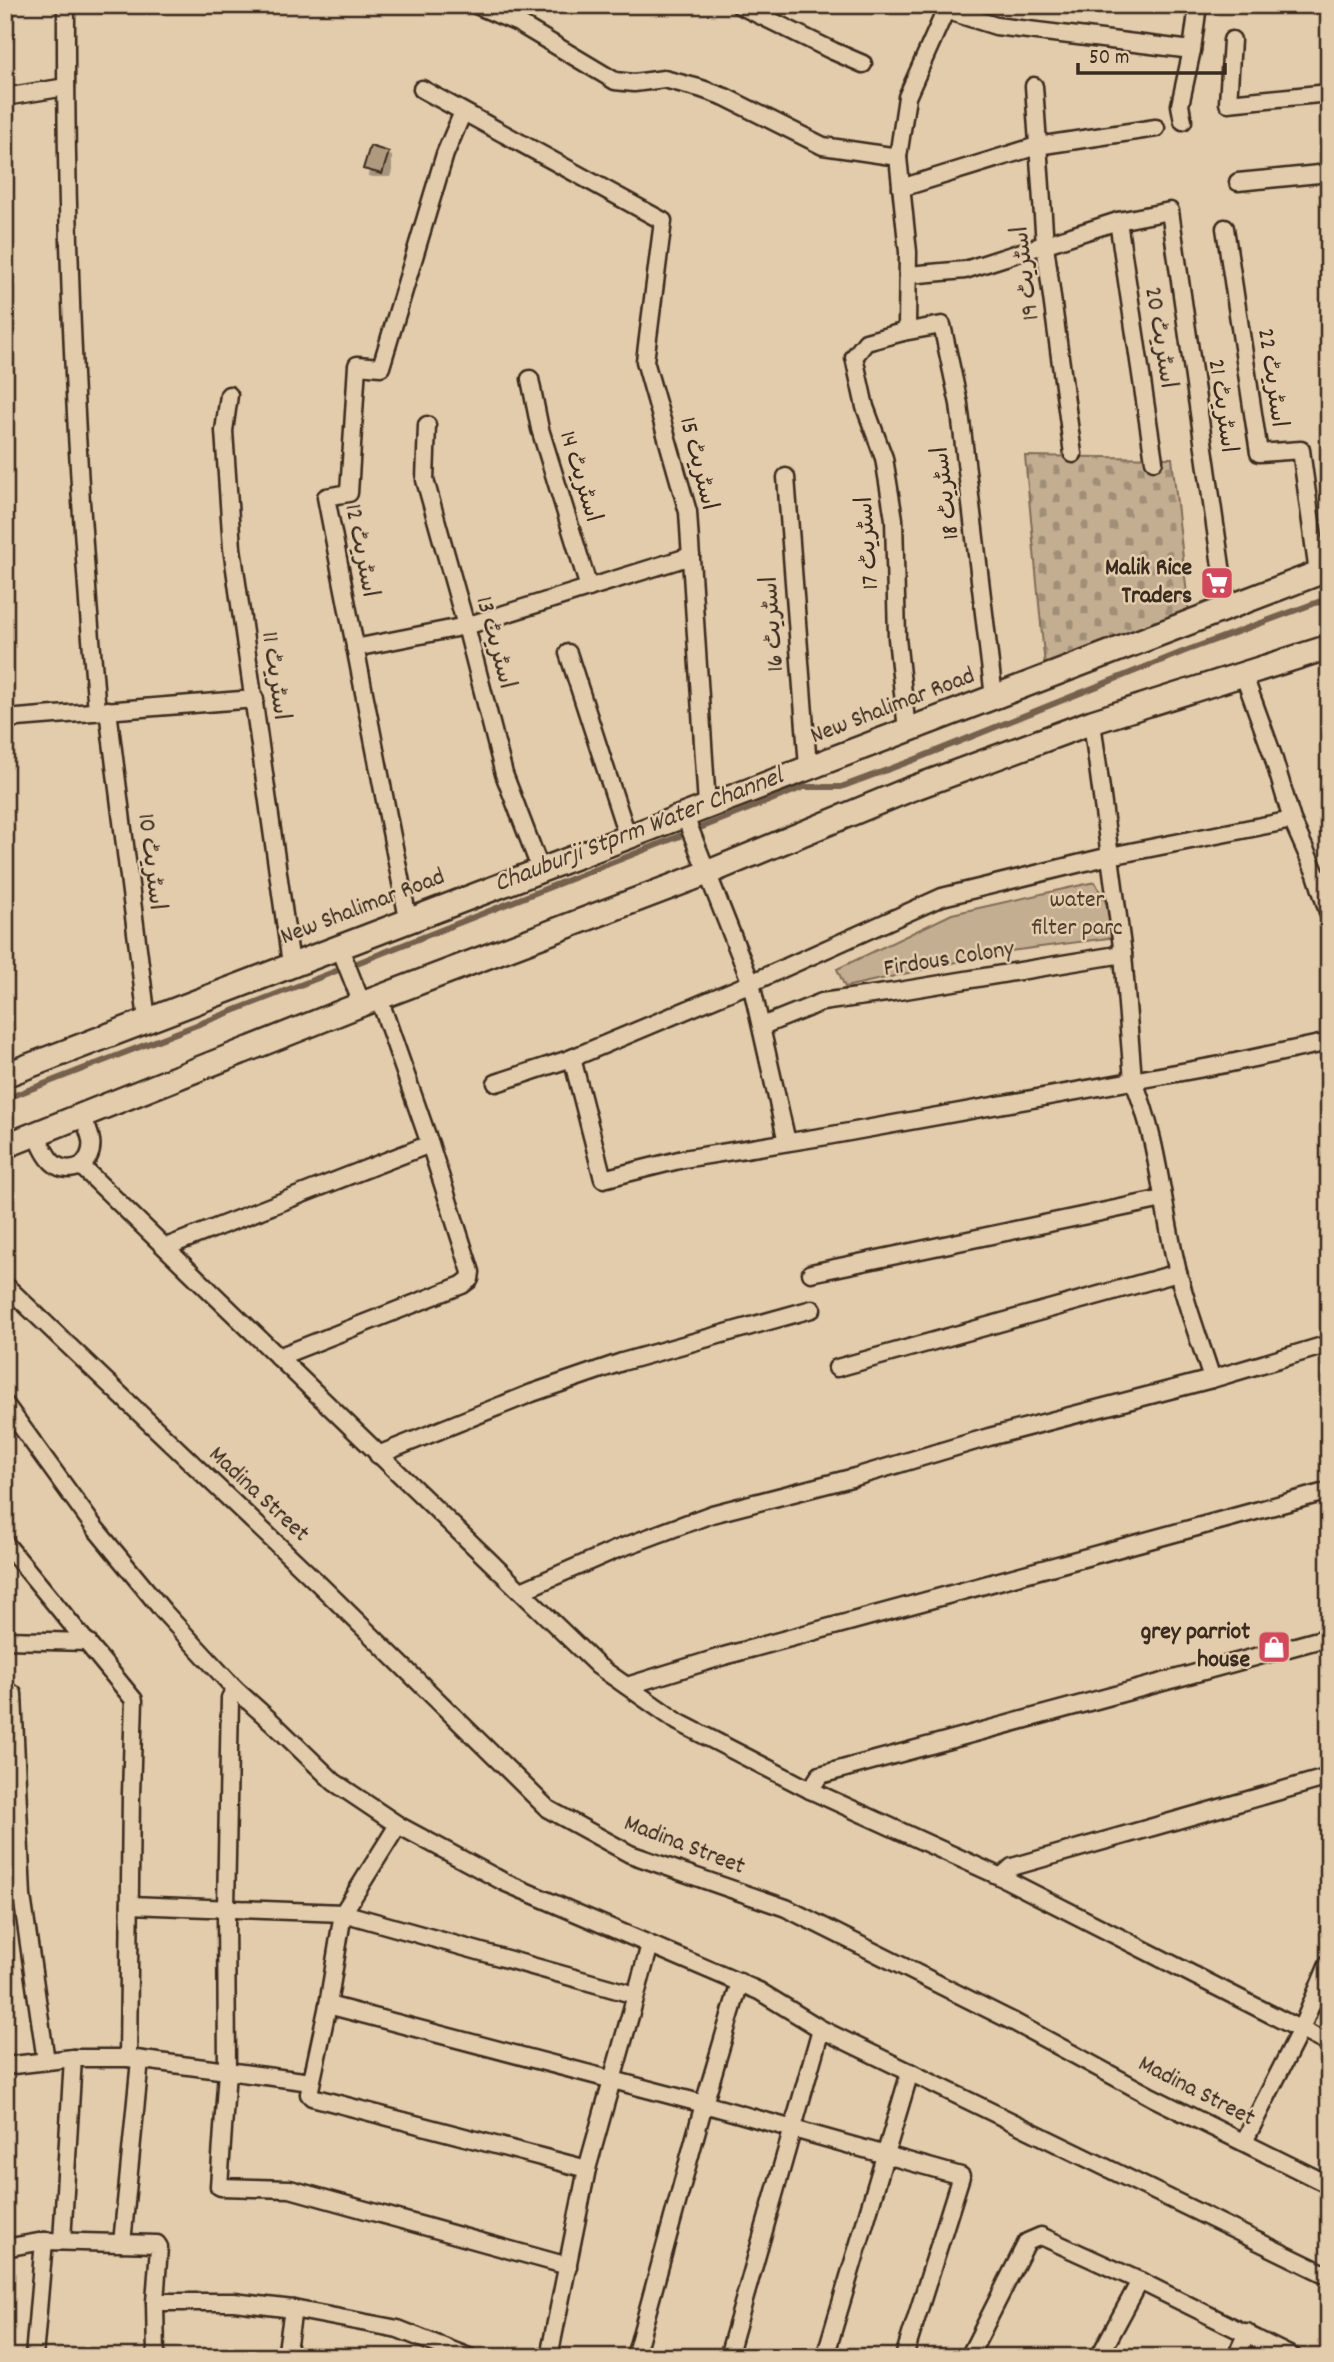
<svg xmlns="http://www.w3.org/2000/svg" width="1334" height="2362" font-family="Dekko,'Playpen Sans Arabic',sans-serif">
	<defs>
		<pattern id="cemetery-stones" width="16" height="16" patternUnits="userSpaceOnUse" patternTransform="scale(1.75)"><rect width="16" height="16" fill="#c4ae92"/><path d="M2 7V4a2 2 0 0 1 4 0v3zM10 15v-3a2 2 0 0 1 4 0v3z" fill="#a08e77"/></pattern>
		<filter id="shadow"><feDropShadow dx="6" dy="6" stdDeviation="0" flood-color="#0004"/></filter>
	</defs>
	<rect width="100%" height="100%" fill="#e2ccac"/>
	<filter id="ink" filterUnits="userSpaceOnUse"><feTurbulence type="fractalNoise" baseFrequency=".0143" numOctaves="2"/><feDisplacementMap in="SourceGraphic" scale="14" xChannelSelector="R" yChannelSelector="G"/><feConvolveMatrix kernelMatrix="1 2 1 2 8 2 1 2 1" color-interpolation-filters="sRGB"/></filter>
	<g filter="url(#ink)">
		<path fill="url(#cemetery-stones)" stroke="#806c58" stroke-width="2" d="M 1025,456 L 1172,458 L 1190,622 L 1046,677 Z"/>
		<path fill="#c4ae92" stroke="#806c58" stroke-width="2" d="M 1095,882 L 1124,936 L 1002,952 L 845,987 L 837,969 L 952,914 Z"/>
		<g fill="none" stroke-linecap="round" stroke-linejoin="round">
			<path stroke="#74614e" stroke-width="6" d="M 5,1099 L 362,961 L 804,787 L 841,787 L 911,761 L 1185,651 L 1329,598"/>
		</g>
		<path fill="#af9a80" stroke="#3b2a1e" stroke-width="2" filter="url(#shadow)" d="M 370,146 L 389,152 L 382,174 L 363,169 Z"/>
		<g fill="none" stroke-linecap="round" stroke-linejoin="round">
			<defs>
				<g id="street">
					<path d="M 66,5 C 65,241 76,476 97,711"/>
					<path d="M 476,5 L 518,23 L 615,81 L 634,83 L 664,79 L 699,88 L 725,97 L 823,146 L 898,157"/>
					<path d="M 739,5 L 833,51 L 863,64"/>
					<path d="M 945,10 L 996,26 L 1192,50"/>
					<path d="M 1232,40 L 1228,103 L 1329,93"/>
					<path d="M 1034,86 L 1045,245 L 1073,454"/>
					<path d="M 422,89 L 663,221 L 645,361 L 688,512 L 707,805"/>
					<path d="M 5,97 L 66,87"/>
					<path d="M 1183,121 L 1180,105 L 1192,50 L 1198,5"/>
					<path d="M 1238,182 L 1329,173"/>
					<path d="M 901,188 L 1037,146 L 1156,128"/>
					<path d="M 1118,221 L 1154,461"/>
					<path d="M 1225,228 L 1259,453 L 1301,450 L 1318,573"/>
					<path d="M 908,275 L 965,270 L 1118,221 L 1170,211 L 1227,608"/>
					<path d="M 903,332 L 907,327 L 908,252 L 898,157 L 907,97 L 948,5"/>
					<path d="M 530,379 L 540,429 L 589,588"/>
					<path d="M 229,395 L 224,431 L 232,548 L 291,964"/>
					<path d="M 427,425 L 425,480 L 466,626 L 504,774 L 540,868"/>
					<path d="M 786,477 L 808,767"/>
					<path d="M 355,648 L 466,626 L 691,556"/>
					<path d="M 568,653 L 627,835"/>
					<path d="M 1243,673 L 1272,753 L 1292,820 L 1316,874 L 1329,915"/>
					<path d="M 108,710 L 147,1020"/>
					<path d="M 5,719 L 255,699"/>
					<path d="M 1092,722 L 1123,954 L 1133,1080 C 1159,1140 1162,1209 1178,1272 C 1187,1308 1201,1344 1212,1379"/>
					<path d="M 907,730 L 897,638 L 894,519 L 884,458 L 865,407 L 854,357 L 866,342 L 903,332 L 942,325 L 959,404 L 994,697"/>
					<path d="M 684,814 L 751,983 L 787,1142"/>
					<path d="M 408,919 L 326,497 L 349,493 L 357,365 L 381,367 L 445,154 L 463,112"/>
					<path d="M 339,946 L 362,1004"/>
					<path d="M 762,1026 L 822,1002 L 893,992 L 1123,954"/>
					<path d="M 572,1058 L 603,1179 L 683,1159 L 827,1136 L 1226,1064 L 1329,1042"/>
					<path d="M 496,1083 L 572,1058 L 751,983 L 942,897 L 1110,856 L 1292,820"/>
					<path d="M 81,1114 C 90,1132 99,1151 81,1166 L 598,1666 L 678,1722 L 810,1790 L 1001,1877 L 1329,2044"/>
					<path d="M 36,1133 C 45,1154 54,1177 81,1166"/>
					<path d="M 166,1247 L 430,1144"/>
					<path d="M 811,1273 L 1163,1199"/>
					<path d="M 5,1285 L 321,1586 L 548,1809 L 630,1854 L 786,1908 L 1014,2022 L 1152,2097 L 1329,2185"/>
					<path d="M 278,1357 L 462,1285 L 470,1279 L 471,1272 L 430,1144 L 379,998"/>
					<path d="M 837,1368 L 1178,1273"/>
					<path d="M 5,1404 L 95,1528 L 164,1612 L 235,1689 L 273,1723 L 334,1782 L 398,1825 L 506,1883 L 759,1991 L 821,2029 L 1329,2276"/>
					<path d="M 378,1455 L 532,1393 L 622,1362 L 812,1309"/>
					<path d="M 5,1543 L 134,1700 L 131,1794 L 128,2058"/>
					<path d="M 521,1591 L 615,1550 L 712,1514 L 855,1477 L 989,1437 L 1212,1379 L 1329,1344"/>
					<path d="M 5,1640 L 88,1642"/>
					<path d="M 627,1686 L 724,1656 L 1329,1491"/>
					<path d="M 235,1689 L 230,1698 L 226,1908 L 227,2071 L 219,2186 L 221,2187 L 290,2189 L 568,2266"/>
					<path d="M 13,1694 L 22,1896 L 46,2061"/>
					<path d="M 810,1790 L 820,1775 L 1329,1637"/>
					<path d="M 398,1825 L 343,1913 L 328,2005 L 309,2094 L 312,2097 L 587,2169"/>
					<path d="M 1001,1877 L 1012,1867 L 1329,1777"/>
					<path d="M 130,1905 L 343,1913 L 635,1995"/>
					<path d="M 328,2005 L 704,2104 L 961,2176 L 904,2357"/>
					<path d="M 5,2066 L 73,2058 L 128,2058 L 311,2082"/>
					<path d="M 1244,2142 L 1301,2029 L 1329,1962"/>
					<path d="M 62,2241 L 73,2058"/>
					<path d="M 122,2243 L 140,2060"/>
					<path d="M 5,2248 L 44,2241 L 157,2244 L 159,2247 L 155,2302 L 156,2357"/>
					<path d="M 155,2302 L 234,2302 L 293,2309 L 398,2329 L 469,2357"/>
					<path d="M 34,2357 L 44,2241"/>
					<path d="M 286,2357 L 293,2309"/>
					<path d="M 549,2357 L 587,2169 L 650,1945"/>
					<path d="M 635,2357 L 704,2104 L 740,1982"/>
					<path d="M 728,2357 L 821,2029"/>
					<path d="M 825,2357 L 910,2072"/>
					<path d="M 969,2357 L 1027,2242 L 1041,2236 L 1140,2281 L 1293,2357"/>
					<path d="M 1099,2357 L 1140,2281"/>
					<path d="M 1236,2357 L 1247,2332"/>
				</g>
				<g id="secondary">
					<path d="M 5,1075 L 1329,569"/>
					<path d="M 5,1146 L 362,1004 L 707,873 L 908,790 L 1092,722 L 1329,647"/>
				</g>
			</defs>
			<use href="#street" stroke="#3b2a1e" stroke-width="21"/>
			<use href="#secondary" stroke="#3b2a1e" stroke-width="28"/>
			<use href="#street" stroke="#e2ccac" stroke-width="16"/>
			<use href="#secondary" stroke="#e2ccac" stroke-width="23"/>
		</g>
	</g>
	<defs>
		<symbol id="supermarket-square" viewBox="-11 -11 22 22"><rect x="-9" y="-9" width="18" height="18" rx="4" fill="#d1495b" stroke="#e2ccac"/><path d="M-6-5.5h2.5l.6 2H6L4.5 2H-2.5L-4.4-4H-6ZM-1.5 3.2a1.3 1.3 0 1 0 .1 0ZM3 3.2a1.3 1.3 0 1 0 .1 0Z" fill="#fff"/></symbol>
		<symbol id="shop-square" viewBox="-11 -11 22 22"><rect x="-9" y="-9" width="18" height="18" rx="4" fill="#d1495b" stroke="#e2ccac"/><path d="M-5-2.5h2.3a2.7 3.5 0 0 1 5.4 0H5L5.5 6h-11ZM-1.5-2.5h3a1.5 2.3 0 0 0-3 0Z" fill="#fff"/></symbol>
	</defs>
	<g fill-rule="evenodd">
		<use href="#supermarket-square" x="1198" y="564" width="38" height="38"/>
		<use href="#shop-square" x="1255" y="1628" width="38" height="38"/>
	</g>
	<g text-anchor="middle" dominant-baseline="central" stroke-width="5" stroke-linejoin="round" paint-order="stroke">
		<g font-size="24" fill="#3b2a1e" stroke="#e2ccac">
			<text transform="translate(1027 273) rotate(-97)">اسٹریٹ 19</text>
			<text transform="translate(1159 338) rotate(81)">اسٹریٹ 20</text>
			<text transform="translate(1271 378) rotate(82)">اسٹریٹ 22</text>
			<text transform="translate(1221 406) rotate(82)">اسٹریٹ 21</text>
			<text transform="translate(697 464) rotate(76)">اسٹریٹ 15</text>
			<text transform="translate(579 477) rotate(73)">اسٹریٹ 14</text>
			<text transform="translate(947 493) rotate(-97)">اسٹریٹ 18</text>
			<text transform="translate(869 543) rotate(-94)">اسٹریٹ 17</text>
			<text transform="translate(360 551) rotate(79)">اسٹریٹ 12</text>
			<text transform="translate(774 624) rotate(-94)">اسٹریٹ 16</text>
			<text transform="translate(494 643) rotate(75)">اسٹریٹ 13</text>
			<text transform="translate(274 676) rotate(82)">اسٹریٹ 11</text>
			<text transform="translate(893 707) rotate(-21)">New Shalimar Road</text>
			<text transform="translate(150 862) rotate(83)">اسٹریٹ 10</text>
			<text transform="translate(363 908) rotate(-21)">New Shalimar Road</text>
			<text transform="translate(949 960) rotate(-9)">Firdous Colony</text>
			<text transform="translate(258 1495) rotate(43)">Madina Street</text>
			<text transform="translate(684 1846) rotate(21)">Madina Street</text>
			<text transform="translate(1196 2092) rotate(27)">Madina Street</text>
		</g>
		<g font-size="24" font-weight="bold" fill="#3b2a1e" stroke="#e2ccac" text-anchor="end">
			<text x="1192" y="569">Malik Rice<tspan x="1192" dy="28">Traders</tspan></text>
			<text x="1250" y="1633">grey parriot<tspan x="1250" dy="28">house</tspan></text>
		</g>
		<g font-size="24" fill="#503e2f" stroke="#e2ccac">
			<text x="1077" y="901">water<tspan x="1077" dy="28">filter parc</tspan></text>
		</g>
		<g font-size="26" font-style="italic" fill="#4e3c2e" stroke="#e2ccac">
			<text transform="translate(639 831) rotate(-21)">Chauburji Stprm Water Channel</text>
		</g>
	</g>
	<rect width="1334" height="2362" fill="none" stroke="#e2ccac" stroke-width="28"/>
	<rect x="14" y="14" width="1306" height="2334" fill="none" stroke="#3b2a1e" stroke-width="2.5" filter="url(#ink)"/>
	<path d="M1078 63v10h147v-10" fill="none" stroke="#3b2a1e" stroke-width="3.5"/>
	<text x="1089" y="63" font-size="21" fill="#3b2a1e" stroke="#e2ccac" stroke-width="5" paint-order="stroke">50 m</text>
</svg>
